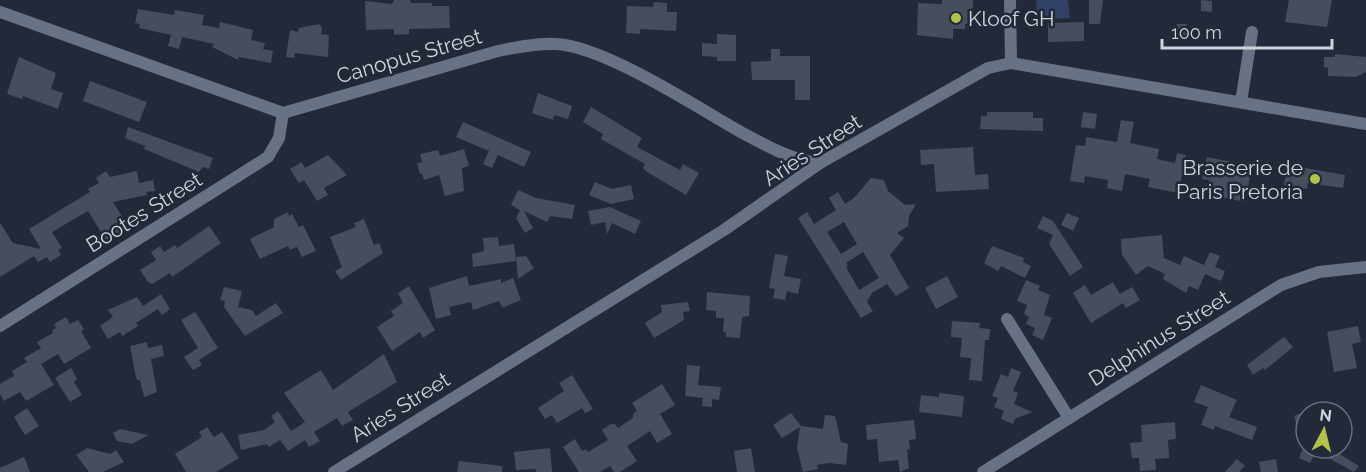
<svg xmlns="http://www.w3.org/2000/svg" width="1366" height="472" font-family="Raleway,sans-serif">
	<rect width="100%" height="100%" fill="#232938"/>
	<path fill="#324166" d="M 1036,0 L 1068,0 L 1070,18 L 1037,20 Z"/>
	<g fill="#464d5d" fill-rule="evenodd">
		<path d="M 394,0 L 410,0 L 411,3 L 432,3 L 432,6 L 449,6 L 450,28 L 409,29 L 409,34 L 394,35 L 394,29 L 366,30 L 365,1 L 392,4 Z"/>
		<path d="M 942,0 L 973,0 L 972,24 L 965,24 L 965,29 L 953,29 L 953,39 L 917,35 L 918,3 L 942,4 Z"/>
		<path d="M 1089,0 L 1103,0 L 1100,24 L 1089,24 Z"/>
		<path d="M 1201,0 L 1212,1 L 1212,12 L 1201,11 Z"/>
		<path d="M 1289,0 L 1332,0 L 1327,27 L 1285,22 Z"/>
		<path d="M 654,2 L 667,3 L 667,12 L 677,12 L 676,31 L 640,29 L 640,34 L 626,33 L 627,6 L 653,7 Z"/>
		<path d="M 138,9 L 174,15 L 175,10 L 193,13 L 204,15 L 202,25 L 219,28 L 220,22 L 253,30 L 251,40 L 265,43 L 263,49 L 273,51 L 271,63 L 239,57 L 238,60 L 212,47 L 214,44 L 182,37 L 179,49 L 168,46 L 171,35 L 139,28 L 140,24 L 135,23 Z"/>
		<path d="M 1084,22 L 1084,41 L 1048,42 L 1048,23 Z"/>
		<path d="M 319,24 L 322,28 L 321,34 L 329,35 L 328,57 L 295,53 L 294,58 L 286,57 L 290,30 L 298,32 L 299,28 Z"/>
		<rect x="1176" y="24" width="11" height="11"/>
		<path d="M 717,34 L 736,35 L 736,61 L 717,61 L 717,57 L 702,56 L 702,43 L 717,44 Z"/>
		<path d="M 771,49 L 780,49 L 780,56 L 810,56 L 810,100 L 795,100 L 795,80 L 752,80 L 751,62 L 771,61 Z"/>
		<path d="M 1335,54 L 1366,57 L 1366,72 L 1356,77 L 1328,76 L 1328,68 L 1324,67 L 1324,57 L 1335,57 Z"/>
		<path d="M 19,57 L 56,73 L 51,89 L 63,93 L 58,109 L 23,96 L 22,99 L 7,94 Z"/>
		<path d="M 90,81 L 147,102 L 139,122 L 83,101 Z"/>
		<path d="M 538,93 L 572,106 L 568,119 L 554,115 L 553,120 L 532,113 Z"/>
		<path d="M 591,107 L 642,138 L 637,147 L 680,170 L 683,164 L 699,173 L 686,195 L 647,172 L 643,168 L 645,164 L 601,139 L 603,134 L 583,122 Z"/>
		<path d="M 987,112 L 1033,112 L 1033,118 L 1043,118 L 1043,131 L 980,129 L 981,116 L 987,116 Z"/>
		<path d="M 1083,112 L 1097,114 L 1095,129 L 1081,127 Z"/>
		<path d="M 1121,120 L 1134,122 L 1130,143 L 1159,149 L 1157,159 L 1175,163 L 1177,153 L 1186,155 L 1178,193 L 1148,187 L 1150,179 L 1125,174 L 1122,191 L 1107,188 L 1108,180 L 1085,176 L 1084,183 L 1070,181 L 1076,145 L 1085,146 L 1086,137 L 1117,142 Z"/>
		<path d="M 463,122 L 531,152 L 524,167 L 498,155 L 492,168 L 483,164 L 489,151 L 456,137 Z"/>
		<path d="M 128,127 L 213,158 L 209,169 L 203,167 L 199,172 L 144,149 L 145,146 L 125,138 Z"/>
		<path d="M 973,147 L 975,175 L 988,174 L 989,189 L 936,192 L 934,164 L 921,165 L 920,150 Z"/>
		<path d="M 464,149 L 469,166 L 462,168 L 464,191 L 445,196 L 439,175 L 424,180 L 422,174 L 420,174 L 417,163 L 422,162 L 420,154 L 438,150 L 440,156 Z"/>
		<path d="M 328,155 L 347,175 L 324,188 L 328,195 L 317,201 L 304,180 L 299,183 L 290,169 L 302,162 L 305,168 Z"/>
		<path d="M 1207,157 L 1252,166 L 1245,202 L 1217,196 L 1218,191 L 1207,189 L 1209,180 L 1202,179 Z"/>
		<path d="M 1288,165 L 1345,175 L 1343,188 L 1308,183 L 1307,189 L 1284,185 Z"/>
		<path d="M 106,171 L 110,177 L 137,171 L 139,183 L 153,180 L 155,191 L 146,192 L 147,195 L 113,202 L 128,226 L 106,240 L 88,211 L 52,232 L 62,248 L 58,250 L 61,255 L 50,262 L 47,257 L 38,262 L 34,256 L 0,277 L 0,223 L 13,243 L 41,249 L 29,229 L 90,192 L 88,189 L 99,183 L 96,178 Z"/>
		<path d="M 871,178 L 884,180 L 888,191 L 905,205 L 916,204 L 909,216 L 908,226 L 897,233 L 904,238 L 890,255 L 909,288 L 896,296 L 887,284 L 872,293 L 867,302 L 873,311 L 861,318 L 798,218 L 807,212 L 814,224 L 836,210 L 829,198 L 838,192 L 845,204 L 854,198 ZM 844,222 L 857,244 L 841,254 L 827,232 ZM 863,252 L 879,278 L 859,290 L 846,267 L 848,266 L 846,263 Z"/>
		<path d="M 595,182 L 612,189 L 631,185 L 634,199 L 611,204 L 589,195 Z"/>
		<path d="M 518,190 L 536,198 L 575,205 L 572,219 L 550,216 L 547,222 L 524,211 L 533,228 L 525,233 L 516,218 L 520,210 L 511,205 Z"/>
		<path d="M 610,207 L 641,221 L 635,234 L 612,223 L 607,234 L 605,222 L 591,225 L 588,211 Z"/>
		<path d="M 288,212 L 289,216 L 292,214 L 299,227 L 303,225 L 316,251 L 302,257 L 297,247 L 290,250 L 288,246 L 260,259 L 250,239 L 274,227 L 274,219 Z"/>
		<path d="M 1067,213 L 1079,218 L 1073,231 L 1061,225 Z"/>
		<path d="M 1043,216 L 1053,221 L 1083,267 L 1070,276 L 1049,244 L 1053,235 L 1037,228 Z"/>
		<path d="M 364,219 L 374,245 L 379,243 L 383,253 L 341,280 L 335,271 L 342,267 L 330,237 L 356,227 L 354,223 Z"/>
		<path d="M 209,226 L 221,243 L 172,277 L 170,273 L 152,284 L 148,282 L 140,270 L 156,260 L 151,252 L 160,246 L 164,252 L 175,245 L 177,248 Z"/>
		<path d="M 1162,235 L 1164,258 L 1180,265 L 1184,256 L 1204,265 L 1210,252 L 1220,256 L 1215,267 L 1225,271 L 1221,281 L 1205,274 L 1198,290 L 1189,286 L 1186,293 L 1163,279 L 1165,274 L 1148,266 L 1136,275 L 1122,255 L 1121,239 Z"/>
		<path d="M 498,237 L 499,246 L 514,244 L 516,261 L 473,267 L 472,254 L 484,251 L 483,238 Z"/>
		<path d="M 992,246 L 1024,258 L 1023,262 L 1031,266 L 1025,278 L 1001,266 L 998,271 L 984,263 Z"/>
		<path d="M 775,254 L 788,256 L 784,276 L 801,279 L 798,294 L 787,291 L 785,300 L 773,298 L 775,289 L 769,288 Z"/>
		<path d="M 526,256 L 534,268 L 518,279 L 516,257 Z"/>
		<path d="M 467,276 L 469,286 L 501,279 L 501,283 L 513,278 L 521,300 L 504,307 L 502,307 L 499,301 L 473,310 L 471,302 L 449,307 L 451,315 L 436,319 L 429,288 Z"/>
		<path d="M 947,276 L 958,297 L 936,309 L 925,288 Z"/>
		<path d="M 1026,280 L 1040,286 L 1038,290 L 1050,295 L 1044,315 L 1052,318 L 1043,340 L 1032,335 L 1035,328 L 1026,324 L 1029,317 L 1024,314 L 1027,305 L 1017,301 Z"/>
		<path d="M 1113,282 L 1120,294 L 1132,287 L 1140,300 L 1126,308 L 1123,303 L 1091,323 L 1073,293 L 1085,285 L 1091,295 Z"/>
		<path d="M 409,286 L 435,330 L 423,338 L 420,332 L 392,351 L 377,327 L 394,316 L 391,311 L 403,303 L 398,293 Z"/>
		<path d="M 224,287 L 242,291 L 238,307 L 252,310 L 256,316 L 276,303 L 283,313 L 245,336 L 224,307 L 225,301 L 220,300 Z"/>
		<path d="M 707,292 L 750,296 L 749,316 L 742,317 L 740,338 L 726,337 L 726,332 L 723,332 L 724,318 L 716,318 L 716,311 L 706,310 Z"/>
		<path d="M 161,294 L 170,309 L 162,315 L 158,309 L 136,323 L 138,326 L 122,336 L 120,332 L 108,339 L 100,326 L 113,317 L 108,310 L 137,297 L 143,306 Z"/>
		<path d="M 688,302 L 690,311 L 683,312 L 684,320 L 654,338 L 645,323 L 662,312 L 661,305 Z"/>
		<path d="M 195,312 L 218,348 L 199,360 L 202,365 L 193,370 L 184,357 L 198,348 L 181,320 Z"/>
		<path d="M 66,317 L 70,324 L 78,320 L 84,329 L 81,331 L 91,348 L 64,364 L 58,354 L 41,364 L 54,385 L 26,401 L 20,392 L 4,401 L 0,394 L 0,384 L 14,376 L 12,371 L 27,362 L 24,358 L 41,348 L 37,342 L 53,333 L 52,330 L 56,328 L 54,324 Z"/>
		<path d="M 952,321 L 980,323 L 979,328 L 990,329 L 989,340 L 985,340 L 982,381 L 969,380 L 971,358 L 960,357 L 962,338 L 951,337 Z"/>
		<path d="M 1358,326 L 1361,342 L 1352,344 L 1357,368 L 1334,372 L 1327,332 Z"/>
		<path d="M 1284,337 L 1293,347 L 1265,370 L 1263,368 L 1253,375 L 1247,365 Z"/>
		<path d="M 147,342 L 148,348 L 162,345 L 164,356 L 151,359 L 157,392 L 144,397 L 140,380 L 137,380 L 135,372 L 130,346 Z"/>
		<path d="M 384,354 L 397,382 L 348,412 L 353,420 L 342,426 L 337,418 L 314,432 L 320,441 L 309,447 L 305,440 L 288,451 L 280,440 L 269,447 L 267,444 L 241,450 L 238,435 L 264,430 L 275,422 L 271,416 L 278,411 L 291,431 L 305,422 L 284,393 L 321,370 L 333,390 Z"/>
		<path d="M 687,365 L 700,366 L 698,385 L 721,387 L 719,400 L 712,399 L 712,407 L 702,406 L 703,398 L 685,396 Z"/>
		<path d="M 71,368 L 77,379 L 74,382 L 82,395 L 70,402 L 55,378 Z"/>
		<path d="M 1011,368 L 1021,372 L 1013,391 L 1018,393 L 1014,404 L 1032,412 L 1015,419 L 1013,424 L 1001,419 L 1004,411 L 994,407 L 998,398 L 992,396 L 1001,374 L 1008,377 Z"/>
		<path d="M 572,375 L 593,409 L 585,413 L 582,408 L 557,423 L 552,415 L 545,419 L 538,408 L 564,391 L 559,383 Z"/>
		<path d="M 662,384 L 675,405 L 660,414 L 672,434 L 657,443 L 650,431 L 627,446 L 637,461 L 620,472 L 614,472 L 610,466 L 600,472 L 579,472 L 563,447 L 575,439 L 582,451 L 586,449 L 588,452 L 608,440 L 602,430 L 611,424 L 615,424 L 618,428 L 633,418 L 633,414 L 637,411 L 632,403 Z"/>
		<path d="M 1201,385 L 1237,400 L 1229,417 L 1257,427 L 1252,440 L 1215,426 L 1214,430 L 1201,425 L 1208,407 L 1194,402 Z"/>
		<path d="M 939,393 L 964,396 L 962,417 L 919,412 L 921,395 L 939,397 Z"/>
		<path d="M 27,408 L 39,426 L 25,435 L 14,417 Z"/>
		<path d="M 1306,411 L 1306,427 L 1298,430 L 1294,416 Z"/>
		<path d="M 791,413 L 801,426 L 823,429 L 825,415 L 835,416 L 841,442 L 848,444 L 846,465 L 829,463 L 817,465 L 818,469 L 803,472 L 797,448 L 800,427 L 782,438 L 773,425 Z"/>
		<path d="M 914,420 L 916,439 L 909,440 L 910,449 L 907,450 L 909,468 L 900,472 L 898,460 L 879,462 L 877,439 L 867,440 L 866,425 Z"/>
		<path d="M 1175,422 L 1176,439 L 1168,440 L 1169,458 L 1155,459 L 1156,470 L 1140,471 L 1139,458 L 1132,458 L 1130,443 L 1142,442 L 1141,425 Z"/>
		<path d="M 207,427 L 214,437 L 222,432 L 239,458 L 216,472 L 186,472 L 175,454 L 202,437 L 199,432 Z"/>
		<path d="M 120,429 L 148,435 L 132,444 L 117,441 L 113,433 Z"/>
		<path d="M 87,448 L 110,454 L 116,450 L 124,462 L 103,472 L 89,472 L 76,455 Z"/>
		<path d="M 550,448 L 552,472 L 536,472 L 536,469 L 516,470 L 514,452 Z"/>
		<path d="M 751,448 L 755,472 L 737,472 L 734,451 Z"/>
		<path d="M 1303,448 L 1330,448 L 1359,466 L 1354,472 L 1316,451 L 1310,463 L 1299,458 Z"/>
		<path d="M 24,457 L 30,472 L 0,472 L 0,468 Z"/>
		<path d="M 1237,459 L 1245,466 L 1239,472 L 1225,472 Z"/>
		<path d="M 1276,459 L 1278,472 L 1261,472 L 1259,462 Z"/>
		<path d="M 459,461 L 502,466 L 502,472 L 457,472 Z"/>
	</g>
	<g fill="none" stroke-linecap="round" stroke-linejoin="round">
		<g stroke="#697185" stroke-width="12">
			<path d="M 1010,0 L 1011,63"/>
			<path d="M 0,12 L 283,113 L 498,51 C 517,47 537,43 557,44 C 605,47 695,106 739,131 C 765,145 790,160 820,163"/>
			<path d="M 1241,102 L 1252,32"/>
			<path d="M 1007,319 L 1069,418"/>
			<path d="M 0,326 L 268,157 L 279,138 L 283,113"/>
			<path d="M 334,472 L 724,230 L 820,163 L 988,68 L 1011,63 L 1366,124"/>
			<path d="M 983,472 L 1281,285 L 1319,272 L 1366,267"/>
		</g>
	</g>
	<g fill="#b3c24b" stroke="#232938" stroke-width="2">
		<circle cx="956" cy="18" r="6"/>
		<circle cx="1315" cy="179" r="6"/>
	</g>
	<g text-anchor="middle" dominant-baseline="central" stroke-width="5" stroke-linejoin="round" paint-order="stroke">
		<g font-size="21" fill="#ced3dc" stroke="#232938" text-anchor="start">
			<text x="968" y="18">Kloof GH</text>
			<text x="1303" y="167" text-anchor="end">Brasserie de<tspan x="1303" dy="24">Paris Pretoria</tspan></text>
		</g>
		<g font-size="21" fill="#ced3dc" stroke="#232938">
			<text transform="translate(409 56) rotate(-16)">Canopus Street</text>
			<text transform="translate(812 150) rotate(-33)">Aries Street</text>
			<text transform="translate(144 212) rotate(-32)">Bootes Street</text>
			<text transform="translate(1159 338) rotate(-32)">Delphinus Street</text>
			<text transform="translate(400 407) rotate(-32)">Aries Street</text>
		</g>
	</g>
	<g transform="translate(1324 430) rotate(7)"><circle r="28" fill="#232938" stroke="#676d7a" stroke-width="1.5"/>
	<path d="M0-4.5L10 22L0 15L-10 22Z" fill="#b3c24b"/>
	<text y="-9" font-size="16" font-weight="bold" text-anchor="middle" fill="#ced3dc">N</text>
	</g>
	<path d="M1162 39v9h170v-9" fill="none" stroke="#ced3dc" stroke-width="3"/>
	<text x="1171" y="39" font-size="18" fill="#ced3dc" stroke="#232938" stroke-width="4.5" paint-order="stroke">100 m</text>
</svg>
